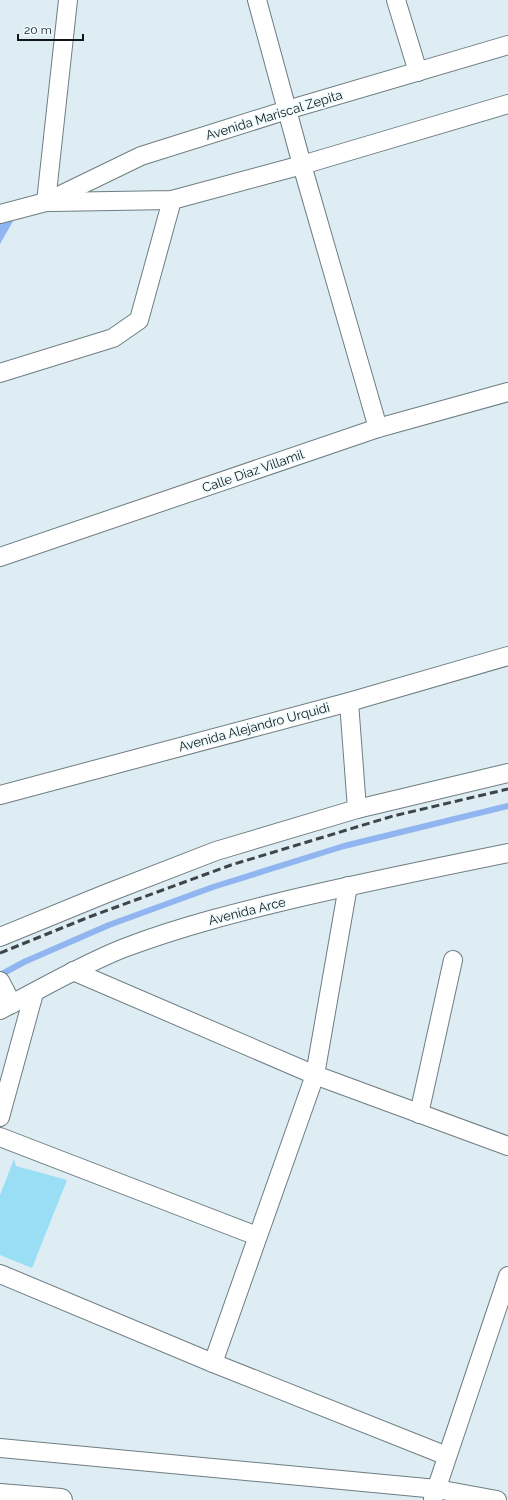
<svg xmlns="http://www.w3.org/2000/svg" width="508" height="1500" font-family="Raleway,sans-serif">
	<rect width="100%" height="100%" fill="#ddedf3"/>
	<path fill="#99def4" d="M 14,1159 L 16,1166 L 67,1180 L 32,1268 L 0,1255 L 0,1195 Z"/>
	<path fill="#90b5f0" d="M 16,216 L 0,244 L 0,221 Z"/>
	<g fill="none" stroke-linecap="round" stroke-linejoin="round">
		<path stroke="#90b5f0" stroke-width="6" d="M 0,975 L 24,962 L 109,925 L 213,887 L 344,846 L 508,806"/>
		<defs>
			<g id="minor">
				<path d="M 257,0 L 302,165 L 378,428"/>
				<path d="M 396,0 L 418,72"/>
				<path d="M 46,202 L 68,0"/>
				<path d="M 51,202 L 172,200 L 302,165 L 508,104"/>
				<path d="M 0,214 L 46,202 L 141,156 L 287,110 L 508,45"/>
				<path d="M 0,373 L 113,338 L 139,320 L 172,200"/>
				<path d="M 0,557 L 378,428 L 508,392"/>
				<path d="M 349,702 L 357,809"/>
				<path d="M 0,795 L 349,702 L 508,656"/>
				<path d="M 0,937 L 105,894 L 216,851 L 357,809 L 508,773"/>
				<path d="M 73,971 L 315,1075 L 508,1146"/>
				<path d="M 0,981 L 12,1004"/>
				<path d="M 0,1010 C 41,989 81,965 124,948 C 182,926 242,911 301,897 C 370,881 439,867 508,853"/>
				<path d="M 419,1114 L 453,960"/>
				<path d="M 0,1117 L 34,993"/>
				<path d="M 0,1137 L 257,1236"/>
				<path d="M 0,1274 L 213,1363 L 447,1456"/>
				<path d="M 213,1363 L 315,1075 L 348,886"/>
				<path d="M 0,1448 L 437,1489 L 497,1500"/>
				<path d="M 433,1499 L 508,1276"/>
			</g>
			<path id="trunk" d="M 0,1495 L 61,1500"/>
		</defs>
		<use href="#minor" stroke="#6e7d82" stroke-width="20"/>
		<use href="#trunk" stroke="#6e7d82" stroke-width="24"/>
		<use href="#minor" stroke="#fff" stroke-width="18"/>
		<use href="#trunk" stroke="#fff" stroke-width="22"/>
		<path stroke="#3d4548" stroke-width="3" stroke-dasharray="8 4" stroke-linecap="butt" d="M 0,953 L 89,917 L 231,865 L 393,816 L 508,789"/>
	</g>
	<g text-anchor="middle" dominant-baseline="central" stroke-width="3" stroke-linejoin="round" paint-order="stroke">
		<g font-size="13" fill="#111719" stroke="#edfafe">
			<text transform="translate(274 115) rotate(-17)">Avenida Mariscal Zepita</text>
			<text transform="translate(253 471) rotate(-19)">Calle Diaz Villamil</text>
			<text transform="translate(254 727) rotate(-15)">Avenida Alejandro Urquidi</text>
			<text transform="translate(247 911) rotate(-14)">Avenida Arce</text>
		</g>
	</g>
	<path d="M18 34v6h65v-6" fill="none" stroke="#111719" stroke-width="2"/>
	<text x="24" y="34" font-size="12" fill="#111719" stroke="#edfafe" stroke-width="3" paint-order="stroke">20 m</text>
</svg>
